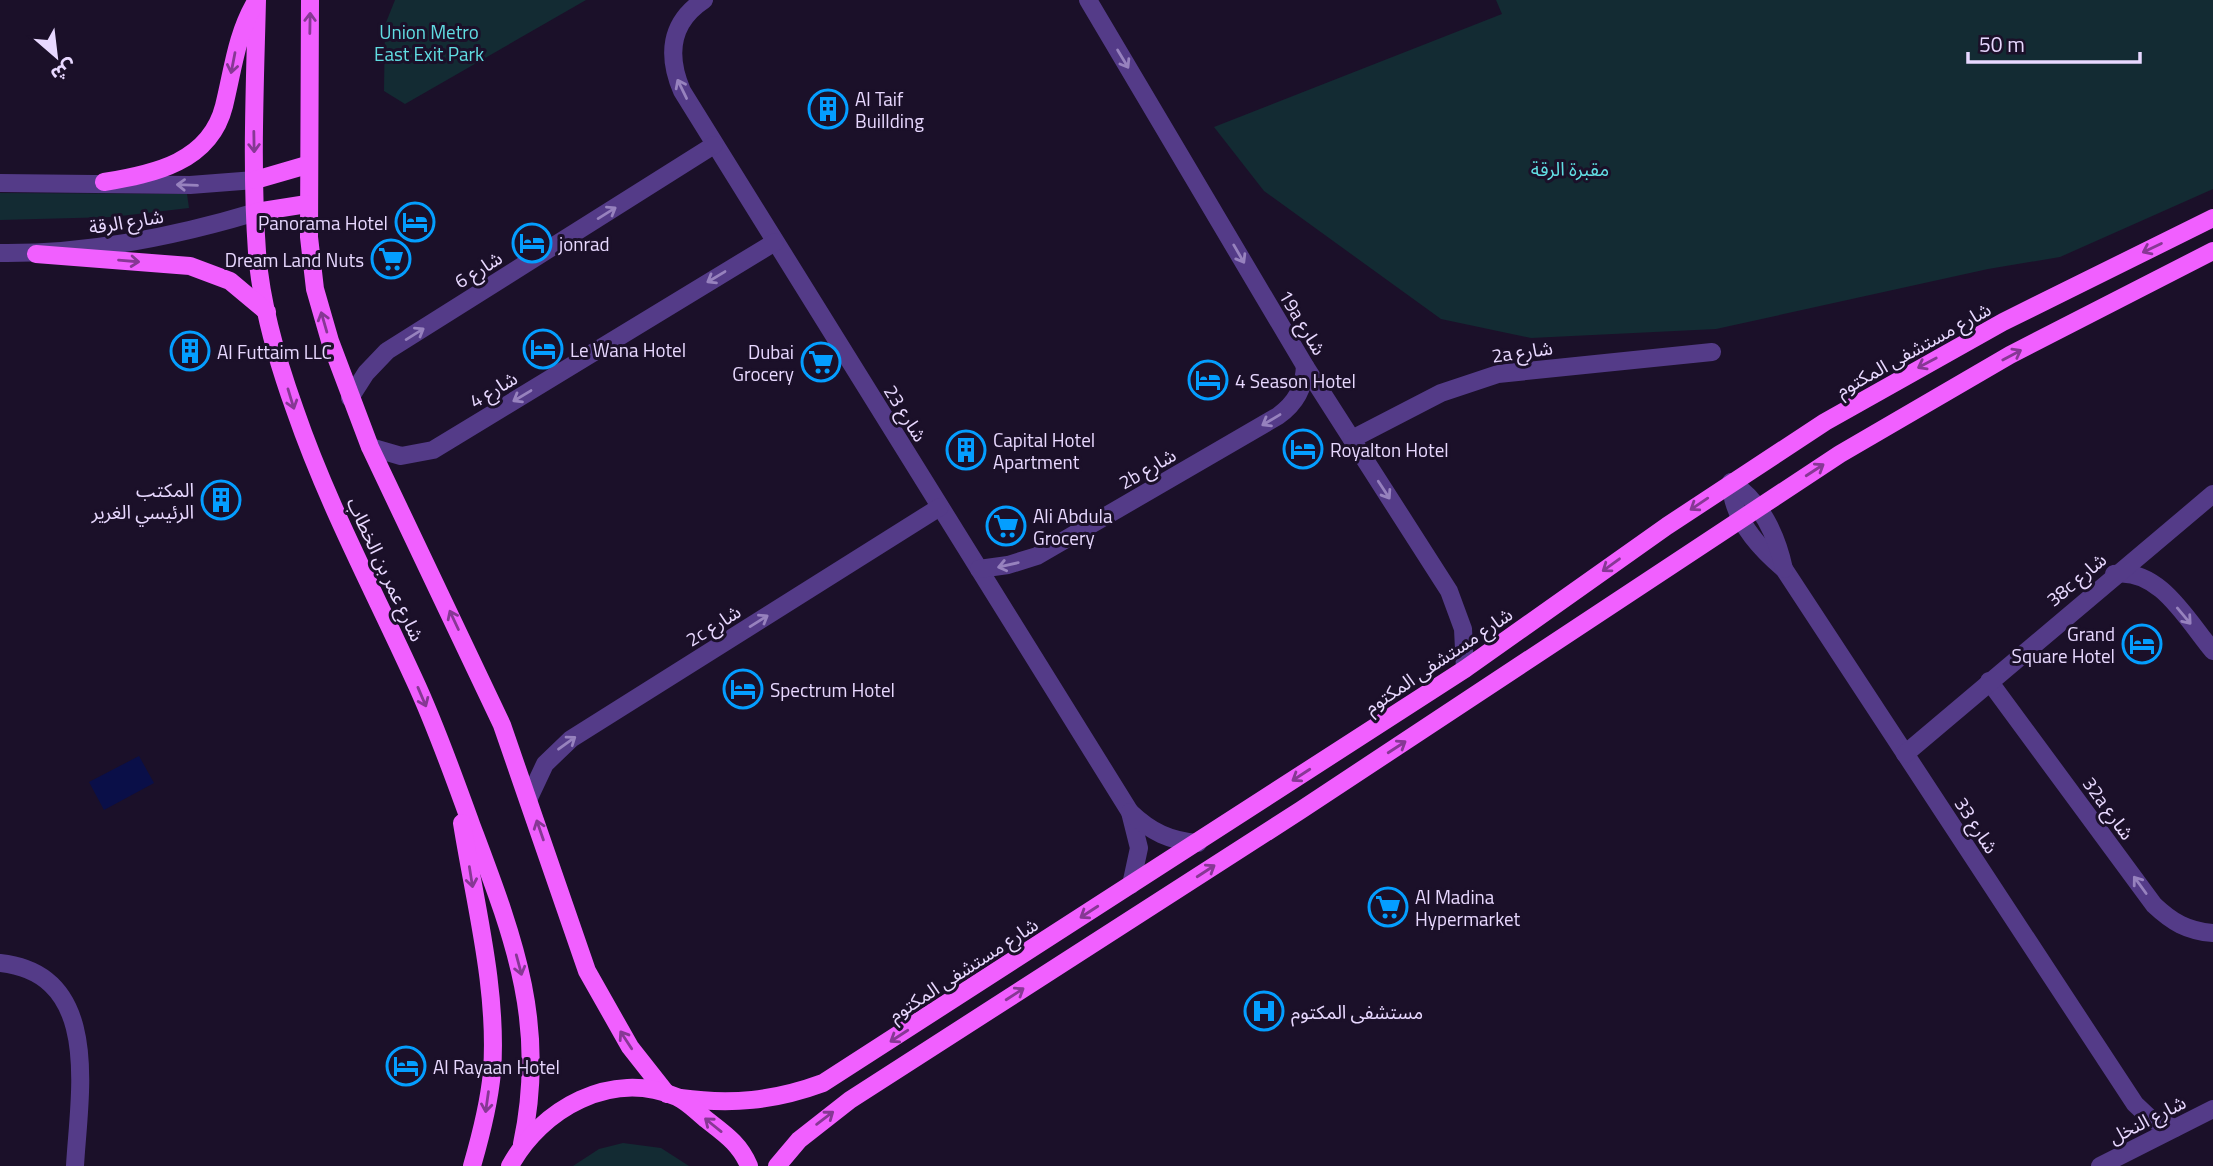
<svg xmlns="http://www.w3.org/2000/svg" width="2213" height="1166" font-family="'Titillium Web','Noto Sans Arabic',sans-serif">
	<rect width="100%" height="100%" fill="#1b1029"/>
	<g fill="#132b33">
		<path d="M 395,0 L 586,0 L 405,104 L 384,91 L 385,25 Z"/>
		<path d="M 1496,0 L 2213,0 L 2213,189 L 2060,257 L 1988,269 L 1716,329 L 1531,338 L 1441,319 L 1264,191 L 1214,127 L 1502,14 Z"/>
		<path d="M 0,193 L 187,194 L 189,208 L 112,217 L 0,220 Z"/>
		<path d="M 623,1143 L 661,1148 L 689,1166 L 573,1166 L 599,1149 Z"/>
	</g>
	<path fill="#0a0f48" d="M 139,756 L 154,783 L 104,810 L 89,782 Z"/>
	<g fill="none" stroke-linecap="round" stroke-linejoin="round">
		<g stroke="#543b88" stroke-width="18">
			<path d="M 704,0 C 669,23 667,56 682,91 L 1130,812 L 1139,848 L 1131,885"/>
			<path d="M 1088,0 L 1305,366 L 1449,591 L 1463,629 L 1465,669"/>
			<path d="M 0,183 L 190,185 L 255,180"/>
			<path d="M 0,253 C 87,254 173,237 256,212"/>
			<path d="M 350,398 L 366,373 L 387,351 L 714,145"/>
			<path d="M 1352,439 L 1441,393 L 1498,374 L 1712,352"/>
			<path d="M 370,447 L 401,456 L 433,450 L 775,242"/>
			<path d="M 1731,482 C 1731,517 1759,548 1784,569 L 2135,1104 L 2152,1120 L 2175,1128"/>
			<path d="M 1731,482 C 1761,501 1777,536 1784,569"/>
			<path d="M 979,569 L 1008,565 L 1037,556 L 1278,416 C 1296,403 1304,388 1305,366"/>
			<path d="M 2114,574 C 2159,567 2187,620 2213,651"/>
			<path d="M 1989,681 L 2154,905 C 2172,922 2187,931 2213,933"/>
			<path d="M 1905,754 L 2213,494"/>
			<path d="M 529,798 L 545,764 L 571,739 L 940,507"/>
			<path d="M 1130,812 C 1151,832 1170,841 1198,843"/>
			<path d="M 0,963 C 103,974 79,1094 75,1166"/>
			<path d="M 2100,1166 L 2213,1109"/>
		</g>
		<g stroke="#f15fff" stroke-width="18">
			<path d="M 257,0 C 255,84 251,168 257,252 C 261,305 277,360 295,410 C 327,503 373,589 414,679 C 436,726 453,775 471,824 C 513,936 548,1023 522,1144"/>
			<path d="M 310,0 L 309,237 L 315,289 L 330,341 L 370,447 L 502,725 L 587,971 L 630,1047 L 667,1094"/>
			<path d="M 255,180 L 307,165"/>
			<path d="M 104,182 C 154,174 210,162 224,106 C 233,70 236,36 255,3"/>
			<path d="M 256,212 L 307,204"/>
			<path d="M 36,254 L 190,266 L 230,281 L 267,312"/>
			<path d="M 462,823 C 475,904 498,990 492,1072 C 489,1104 481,1135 472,1166"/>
			<path d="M 680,1098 C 731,1105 774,1101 823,1083 L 1465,669 L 1667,526 L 1825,422 L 2003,322 L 2213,218"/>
			<path d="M 510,1166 C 541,1109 611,1069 677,1097 C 688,1102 697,1112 707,1120 C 725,1134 740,1144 749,1166"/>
			<path d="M 777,1166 L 799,1140 L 850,1100 L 1301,810 L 1840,454 L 2010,355 L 2213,251"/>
		</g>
	</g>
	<defs><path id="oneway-shaft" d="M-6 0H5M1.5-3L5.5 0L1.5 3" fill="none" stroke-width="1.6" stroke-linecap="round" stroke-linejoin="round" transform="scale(1.75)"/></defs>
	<g stroke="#863894">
		<use href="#oneway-shaft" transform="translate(310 23) rotate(-89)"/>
		<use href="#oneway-shaft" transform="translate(233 63) rotate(101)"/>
		<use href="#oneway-shaft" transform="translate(254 142) rotate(89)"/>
		<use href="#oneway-shaft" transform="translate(2152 248) rotate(154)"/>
		<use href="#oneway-shaft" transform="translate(129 261) rotate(5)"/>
		<use href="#oneway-shaft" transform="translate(324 322) rotate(-106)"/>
		<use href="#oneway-shaft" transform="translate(2012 355) rotate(-28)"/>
		<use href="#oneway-shaft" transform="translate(1927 363) rotate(152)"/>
		<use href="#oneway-shaft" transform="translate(291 399) rotate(73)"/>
		<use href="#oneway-shaft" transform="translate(1815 470) rotate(-33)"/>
		<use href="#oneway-shaft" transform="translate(1699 504) rotate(146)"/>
		<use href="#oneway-shaft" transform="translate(1611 565) rotate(144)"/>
		<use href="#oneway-shaft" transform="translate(454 620) rotate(-115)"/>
		<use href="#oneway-shaft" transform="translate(422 697) rotate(67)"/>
		<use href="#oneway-shaft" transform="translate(1397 747) rotate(-33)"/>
		<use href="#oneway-shaft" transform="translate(1301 775) rotate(147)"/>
		<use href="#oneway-shaft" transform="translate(540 830) rotate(-109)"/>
		<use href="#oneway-shaft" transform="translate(1206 871) rotate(-33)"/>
		<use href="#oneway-shaft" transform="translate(471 877) rotate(81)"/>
		<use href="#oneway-shaft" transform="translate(1089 912) rotate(147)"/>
		<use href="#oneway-shaft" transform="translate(519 965) rotate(75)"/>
		<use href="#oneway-shaft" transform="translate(1015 994) rotate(-33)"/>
		<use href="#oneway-shaft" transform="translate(899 1036) rotate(147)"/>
		<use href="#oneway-shaft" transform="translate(626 1040) rotate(-123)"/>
		<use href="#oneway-shaft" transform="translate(487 1102) rotate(98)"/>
		<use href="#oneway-shaft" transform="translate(825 1118) rotate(-37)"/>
		<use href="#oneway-shaft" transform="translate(713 1125) rotate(-141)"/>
	</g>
	<g stroke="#9782be">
		<use href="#oneway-shaft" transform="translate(1123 59) rotate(59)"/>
		<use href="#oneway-shaft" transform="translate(682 89) rotate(-116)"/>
		<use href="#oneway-shaft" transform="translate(187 185) rotate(-178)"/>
		<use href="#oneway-shaft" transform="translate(607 213) rotate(-32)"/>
		<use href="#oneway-shaft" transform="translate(1239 254) rotate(60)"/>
		<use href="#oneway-shaft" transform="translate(716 277) rotate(149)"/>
		<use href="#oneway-shaft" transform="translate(415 334) rotate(-32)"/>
		<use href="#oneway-shaft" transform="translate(522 396) rotate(149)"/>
		<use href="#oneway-shaft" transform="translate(1271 420) rotate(149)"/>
		<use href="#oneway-shaft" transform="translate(1384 490) rotate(57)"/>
		<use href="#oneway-shaft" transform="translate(1008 565) rotate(167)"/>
		<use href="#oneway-shaft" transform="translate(2184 616) rotate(50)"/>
		<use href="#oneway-shaft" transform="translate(759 621) rotate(-32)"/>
		<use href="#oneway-shaft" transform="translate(567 743) rotate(-36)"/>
		<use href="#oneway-shaft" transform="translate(2140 885) rotate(-126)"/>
	</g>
	<defs>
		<symbol id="building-ring" viewBox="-11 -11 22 22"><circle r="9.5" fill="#1b1029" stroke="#049eff" stroke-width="1.5"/><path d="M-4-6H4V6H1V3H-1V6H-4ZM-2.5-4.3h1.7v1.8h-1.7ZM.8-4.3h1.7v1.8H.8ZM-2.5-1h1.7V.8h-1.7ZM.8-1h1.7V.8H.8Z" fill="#049eff"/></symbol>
		<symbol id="hotel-ring" viewBox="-11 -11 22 22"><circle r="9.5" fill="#1b1029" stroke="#049eff" stroke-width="1.5"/><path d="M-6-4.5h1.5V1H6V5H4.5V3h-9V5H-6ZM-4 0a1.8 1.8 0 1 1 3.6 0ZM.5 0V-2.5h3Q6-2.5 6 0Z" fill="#049eff"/></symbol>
		<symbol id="supermarket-ring" viewBox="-11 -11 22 22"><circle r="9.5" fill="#1b1029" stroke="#049eff" stroke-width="1.5"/><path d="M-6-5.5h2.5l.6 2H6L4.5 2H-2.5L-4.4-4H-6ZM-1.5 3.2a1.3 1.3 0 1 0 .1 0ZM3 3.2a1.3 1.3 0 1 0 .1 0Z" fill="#049eff"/></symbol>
		<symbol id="hospital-ring" viewBox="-11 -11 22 22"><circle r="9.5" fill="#1b1029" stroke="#049eff" stroke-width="1.5"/><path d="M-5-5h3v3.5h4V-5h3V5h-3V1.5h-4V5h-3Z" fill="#049eff"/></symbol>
	</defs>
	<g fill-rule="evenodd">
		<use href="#building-ring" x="806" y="87" width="44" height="44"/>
		<use href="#hotel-ring" x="393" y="200" width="44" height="44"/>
		<use href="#hotel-ring" x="510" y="221" width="44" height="44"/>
		<use href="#supermarket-ring" x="369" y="237" width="44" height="44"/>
		<use href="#hotel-ring" x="521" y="327" width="44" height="44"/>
		<use href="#building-ring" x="168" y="329" width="44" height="44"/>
		<use href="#supermarket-ring" x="799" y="340" width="44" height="44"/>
		<use href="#hotel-ring" x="1186" y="358" width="44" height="44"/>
		<use href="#hotel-ring" x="1281" y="427" width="44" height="44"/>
		<use href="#building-ring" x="944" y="428" width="44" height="44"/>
		<use href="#building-ring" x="199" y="478" width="44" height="44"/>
		<use href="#supermarket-ring" x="984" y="504" width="44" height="44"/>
		<use href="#hotel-ring" x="2120" y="622" width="44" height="44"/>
		<use href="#hotel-ring" x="721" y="667" width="44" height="44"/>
		<use href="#supermarket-ring" x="1366" y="885" width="44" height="44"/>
		<use href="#hospital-ring" x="1242" y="989" width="44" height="44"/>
		<use href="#hotel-ring" x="384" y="1044" width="44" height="44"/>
	</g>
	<g text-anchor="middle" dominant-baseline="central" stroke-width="6" stroke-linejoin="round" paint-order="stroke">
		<g font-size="19" fill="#61dde2" stroke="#1b1029">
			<text x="429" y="31">Union Metro<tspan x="429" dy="22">East Exit Park</tspan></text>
			<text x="1570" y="168">مقبرة الرقة</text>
		</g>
		<g font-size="19" fill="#e8d8ff" stroke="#1b1029" text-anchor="start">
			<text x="855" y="98">Al Taif<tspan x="855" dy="22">Buillding</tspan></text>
			<text x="388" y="222" text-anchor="end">Panorama Hotel</text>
			<text x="559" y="243">jonrad</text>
			<text x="364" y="259" text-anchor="end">Dream Land Nuts</text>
			<text x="570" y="349">Le Wana Hotel</text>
			<text x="217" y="351">Al Futtaim LLC</text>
			<text x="794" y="351" text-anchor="end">Dubai<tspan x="794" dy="22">Grocery</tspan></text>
			<text x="1235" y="380">4 Season Hotel</text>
			<text x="993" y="439">Capital Hotel<tspan x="993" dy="22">Apartment</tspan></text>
			<text x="1330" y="449">Royalton Hotel</text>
			<text x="194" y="489" text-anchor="end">المكتب<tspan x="194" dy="22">الرئيسي الغرير</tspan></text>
			<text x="1033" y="515">Ali Abdula<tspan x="1033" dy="22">Grocery</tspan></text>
			<text x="2115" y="633" text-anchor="end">Grand<tspan x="2115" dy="22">Square Hotel</tspan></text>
			<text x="770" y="689">Spectrum Hotel</text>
			<text x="1415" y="896">Al Madina<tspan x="1415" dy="22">Hypermarket</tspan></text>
			<text x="1291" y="1011">مستشفى المكتوم</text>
			<text x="433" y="1066">Al Rayaan Hotel</text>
		</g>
		<g font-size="19" fill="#e8d8ff" stroke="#1b1029">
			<text transform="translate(126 221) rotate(-9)">شارع الرقة</text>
			<text transform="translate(478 269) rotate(-32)">شارع 6</text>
			<text transform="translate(1303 322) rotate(59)">19a شارع</text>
			<text transform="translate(1913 349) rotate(-29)">شارع مستشفى المكتوم</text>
			<text transform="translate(1522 351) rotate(-8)">2a شارع</text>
			<text transform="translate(493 389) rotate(-31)">شارع 4</text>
			<text transform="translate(906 413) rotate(58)">شارع 23</text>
			<text transform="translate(1147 468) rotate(-30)">2b شارع</text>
			<text transform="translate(386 569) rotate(65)">شارع عمر بن الخطاب</text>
			<text transform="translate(2076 579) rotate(-40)">38c شارع</text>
			<text transform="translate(713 625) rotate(-32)">2c شارع</text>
			<text transform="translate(1438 660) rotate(-34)">شارع مستشفى المكتوم</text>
			<text transform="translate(2109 808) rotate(54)">32a شارع</text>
			<text transform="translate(1977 825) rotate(57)">شارع 33</text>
			<text transform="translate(963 969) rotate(-33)">شارع مستشفى المكتوم</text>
			<text transform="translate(2147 1119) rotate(-27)">شارع النخل</text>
		</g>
	</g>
	<g transform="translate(56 56) rotate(152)" stroke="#1b1029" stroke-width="5" paint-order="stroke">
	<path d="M0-5L12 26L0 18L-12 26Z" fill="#e8d8ff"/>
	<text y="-10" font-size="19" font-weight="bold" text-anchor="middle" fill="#e8d8ff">ش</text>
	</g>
	<path d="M1968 52v10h172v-10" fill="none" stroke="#e8d8ff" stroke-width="3.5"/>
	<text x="1979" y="52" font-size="21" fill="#e8d8ff" stroke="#1b1029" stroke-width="5" paint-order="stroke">50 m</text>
</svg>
